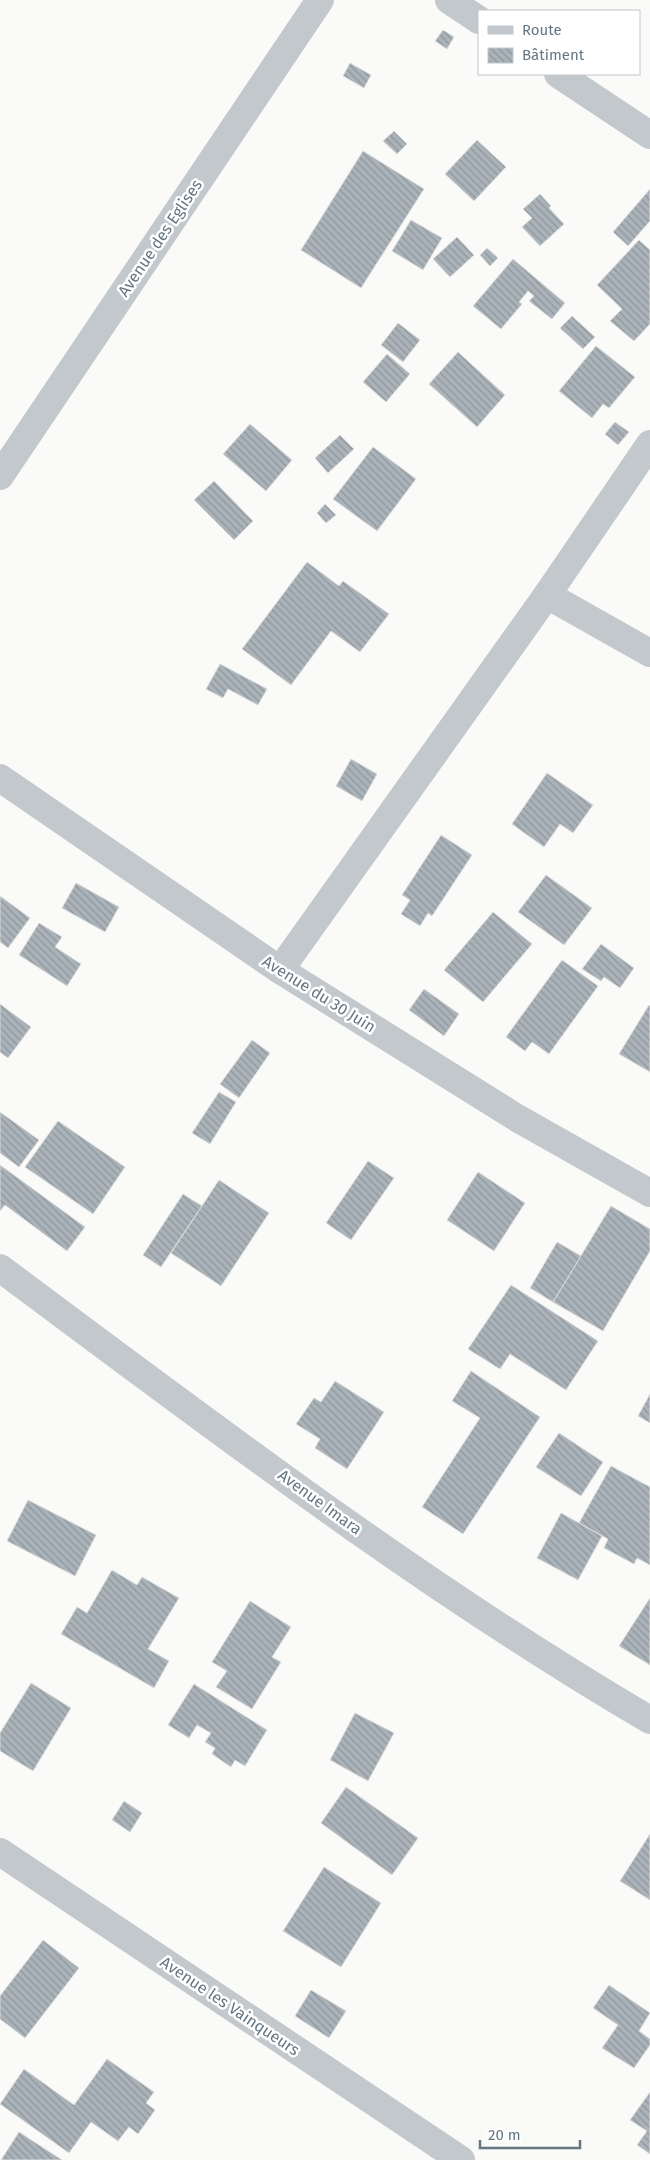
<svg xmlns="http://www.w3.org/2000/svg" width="650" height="2160" font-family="'Fira Sans',sans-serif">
	<defs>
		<pattern id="building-back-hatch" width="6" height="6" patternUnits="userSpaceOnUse" patternTransform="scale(1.25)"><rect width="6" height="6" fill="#aab3b9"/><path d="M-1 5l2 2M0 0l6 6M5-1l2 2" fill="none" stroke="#8e969c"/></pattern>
	</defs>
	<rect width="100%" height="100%" fill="#fafaf8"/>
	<g fill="url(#building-back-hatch)" stroke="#dcdcda">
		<path d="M 443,30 L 454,37 L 447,49 L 435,41 Z"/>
		<path d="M 350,63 L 371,75 L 364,88 L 343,76 Z"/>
		<path d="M 394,131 L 407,144 L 397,154 L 383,141 Z"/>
		<path d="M 477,140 L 506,167 L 474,201 L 445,174 Z"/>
		<path d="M 363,151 L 424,189 L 361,288 L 301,250 Z"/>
		<path d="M 650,189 L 650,221 L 628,246 L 613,232 Z"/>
		<path d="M 540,194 L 551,206 L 549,208 L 564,224 L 540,246 L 522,227 L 532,218 L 523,209 Z"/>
		<path d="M 411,220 L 442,238 L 423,270 L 392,251 Z"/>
		<path d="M 457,237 L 474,255 L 450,277 L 433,259 Z"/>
		<path d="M 639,240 L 650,250 L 650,324 L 634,341 L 610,321 L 622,309 L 597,285 Z"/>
		<path d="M 487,248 L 498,258 L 490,266 L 480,255 Z"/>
		<path d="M 513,259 L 565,303 L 552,319 L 529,301 L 534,296 L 528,291 L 519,302 L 522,304 L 501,329 L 473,306 Z"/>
		<path d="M 572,316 L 595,337 L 583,349 L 560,328 Z"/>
		<path d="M 398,323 L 420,340 L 403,362 L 381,345 Z"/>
		<path d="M 596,346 L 635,377 L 609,408 L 603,404 L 592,418 L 559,391 Z"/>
		<path d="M 458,352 L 505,395 L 477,427 L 429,384 Z"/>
		<path d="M 387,354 L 410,374 L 386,402 L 363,382 Z"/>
		<path d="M 615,422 L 629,432 L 618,445 L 605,434 Z"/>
		<path d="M 250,424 L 292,460 L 266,491 L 223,454 Z"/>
		<path d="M 340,435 L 354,449 L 328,473 L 315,458 Z"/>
		<path d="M 373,447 L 416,479 L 377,531 L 333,499 Z"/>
		<path d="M 214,481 L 253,521 L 234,540 L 194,500 Z"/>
		<path d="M 325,504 L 336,515 L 326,523 L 317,513 Z"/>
		<path d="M 307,562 L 339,586 L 343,581 L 389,614 L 360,652 L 331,631 L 291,685 L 242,649 Z"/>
		<path d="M 220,664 L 267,689 L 258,705 L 228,689 L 223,698 L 206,689 Z"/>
		<path d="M 351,759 L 377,774 L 362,801 L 336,786 Z"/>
		<path d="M 547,773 L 593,805 L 573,833 L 560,824 L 544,847 L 512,824 Z"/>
		<path d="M 441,835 L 472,855 L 432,916 L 428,913 L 420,926 L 401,914 L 410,900 L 402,895 Z"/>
		<path d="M 546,875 L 592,908 L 564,945 L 518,912 Z"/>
		<path d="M 76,883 L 119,907 L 105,932 L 62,908 Z"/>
		<path d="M 0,896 L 30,918 L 8,948 L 0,942 Z"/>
		<path d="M 493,912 L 532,944 L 483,1002 L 444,970 Z"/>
		<path d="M 39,923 L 62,937 L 55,947 L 81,964 L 67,986 L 19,955 Z"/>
		<path d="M 601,944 L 634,968 L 620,988 L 604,977 L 601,981 L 582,969 Z"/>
		<path d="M 562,960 L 598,986 L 549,1054 L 532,1042 L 525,1051 L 506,1037 Z"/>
		<path d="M 424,989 L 459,1014 L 444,1036 L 409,1010 Z"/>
		<path d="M 0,1004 L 31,1027 L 8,1058 L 0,1052 Z"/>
		<path d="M 649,1005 L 650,1006 L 650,1072 L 619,1054 Z"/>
		<path d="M 252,1040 L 270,1053 L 239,1098 L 220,1084 Z"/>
		<path d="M 219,1092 L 236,1102 L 210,1144 L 192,1133 Z"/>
		<path d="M 0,1112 L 39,1140 L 19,1167 L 0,1153 Z"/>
		<path d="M 58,1121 L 125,1167 L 93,1214 L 25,1167 Z"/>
		<path d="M 368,1161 L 394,1178 L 351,1240 L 326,1223 Z"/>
		<path d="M 0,1165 L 85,1227 L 67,1251 L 5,1205 L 0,1211 Z"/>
		<path d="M 478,1172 L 525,1203 L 494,1251 L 447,1220 Z"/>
		<path d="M 219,1180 L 269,1213 L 221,1286 L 171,1253 Z"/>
		<path d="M 183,1194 L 202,1206 L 161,1267 L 143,1255 Z"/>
		<path d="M 611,1206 L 650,1229 L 650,1251 L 603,1331 L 553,1302 Z"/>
		<path d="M 557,1242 L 581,1256 L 553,1302 L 530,1288 Z"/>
		<path d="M 511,1285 L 598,1341 L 566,1390 L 510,1354 L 500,1369 L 468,1349 Z"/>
		<path d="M 471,1371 L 540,1417 L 463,1534 L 422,1507 L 480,1418 L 452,1401 Z"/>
		<path d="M 335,1381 L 384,1412 L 347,1469 L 315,1448 L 320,1439 L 296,1424 L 314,1398 L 321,1402 Z"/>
		<path d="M 650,1394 L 650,1423 L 638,1416 Z"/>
		<path d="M 559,1433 L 603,1462 L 581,1496 L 536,1467 Z"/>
		<path d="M 611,1466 L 650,1487 L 650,1565 L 637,1558 L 634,1564 L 604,1548 L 608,1539 L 579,1523 Z"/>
		<path d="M 28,1500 L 96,1535 L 75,1576 L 7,1541 Z"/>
		<path d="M 561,1513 L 602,1536 L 578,1580 L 537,1558 Z"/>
		<path d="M 112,1570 L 137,1585 L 142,1577 L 179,1598 L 148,1649 L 169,1661 L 154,1688 L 61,1634 L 77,1607 L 87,1613 Z"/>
		<path d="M 650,1598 L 650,1665 L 619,1646 Z"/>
		<path d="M 250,1601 L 291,1627 L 272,1657 L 281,1662 L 252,1709 L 216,1687 L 227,1671 L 212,1662 Z"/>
		<path d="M 31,1683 L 71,1708 L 33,1771 L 0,1751 L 0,1733 Z"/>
		<path d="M 194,1684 L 267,1730 L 245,1766 L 235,1760 L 231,1767 L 212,1754 L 215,1748 L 205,1742 L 211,1733 L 197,1725 L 189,1738 L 168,1725 Z"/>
		<path d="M 355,1713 L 394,1733 L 368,1781 L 330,1760 Z"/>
		<path d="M 346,1787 L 418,1838 L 392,1875 L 321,1823 Z"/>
		<path d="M 124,1801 L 142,1813 L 130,1832 L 112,1820 Z"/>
		<path d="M 650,1834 L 650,1900 L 620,1881 Z"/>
		<path d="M 324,1867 L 381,1903 L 341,1967 L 283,1931 Z"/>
		<path d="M 43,1940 L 79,1968 L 25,2038 L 0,2019 L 0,1996 Z"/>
		<path d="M 609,1985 L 650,2013 L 639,2031 L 650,2039 L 650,2045 L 634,2068 L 602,2048 L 618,2025 L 593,2008 Z"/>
		<path d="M 311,1990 L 346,2011 L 329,2038 L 295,2016 Z"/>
		<path d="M 107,2059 L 154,2092 L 146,2103 L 155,2110 L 138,2134 L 129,2127 L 118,2141 L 91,2122 L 69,2153 L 0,2104 L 24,2069 L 74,2105 Z"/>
		<path d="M 650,2092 L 650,2154 L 637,2145 L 647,2131 L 630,2120 Z"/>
		<path d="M 19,2132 L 62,2160 L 1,2160 Z"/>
	</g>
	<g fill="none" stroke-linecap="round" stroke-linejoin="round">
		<g stroke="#c3c8cc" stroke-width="28">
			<path d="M 449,0 L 479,20"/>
			<path d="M 558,74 L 650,135"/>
			<path d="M 0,476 L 320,0"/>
			<path d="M 547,595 L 650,653"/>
			<path d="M 280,970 L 547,595 L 650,444"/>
			<path d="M 0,1268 C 211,1425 423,1587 650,1720"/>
			<path d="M 0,1852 L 461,2160"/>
		</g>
		<path stroke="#c3c8cc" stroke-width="28" d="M 0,778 L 280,970 L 517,1118 L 650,1193"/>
	</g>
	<g text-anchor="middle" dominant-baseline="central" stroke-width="5" stroke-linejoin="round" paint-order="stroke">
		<g font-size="16" fill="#657683" stroke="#fff">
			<text transform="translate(160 238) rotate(-56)">Avenue des Eglises</text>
			<text transform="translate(319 994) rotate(32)">Avenue du 30 Juin</text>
			<text transform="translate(320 1502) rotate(36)">Avenue Imara</text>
			<text transform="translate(230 2006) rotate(34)">Avenue les Vainqueurs</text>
		</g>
	</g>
	<rect x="478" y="10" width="162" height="65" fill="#ffffff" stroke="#c1c8cd"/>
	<rect x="488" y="26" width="25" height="8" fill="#c3c8cc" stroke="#c1c8cd"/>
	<text x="522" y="35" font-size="15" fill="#657683">Route</text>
	<rect x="488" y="48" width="25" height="15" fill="url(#building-back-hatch)" stroke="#c1c8cd"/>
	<text x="522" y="60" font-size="15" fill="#657683">Bâtiment</text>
	<path d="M480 2140v8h100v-8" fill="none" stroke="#657683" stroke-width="2.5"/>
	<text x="488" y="2140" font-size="15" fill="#657683" stroke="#ffffff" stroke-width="4" paint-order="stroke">20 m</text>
</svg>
